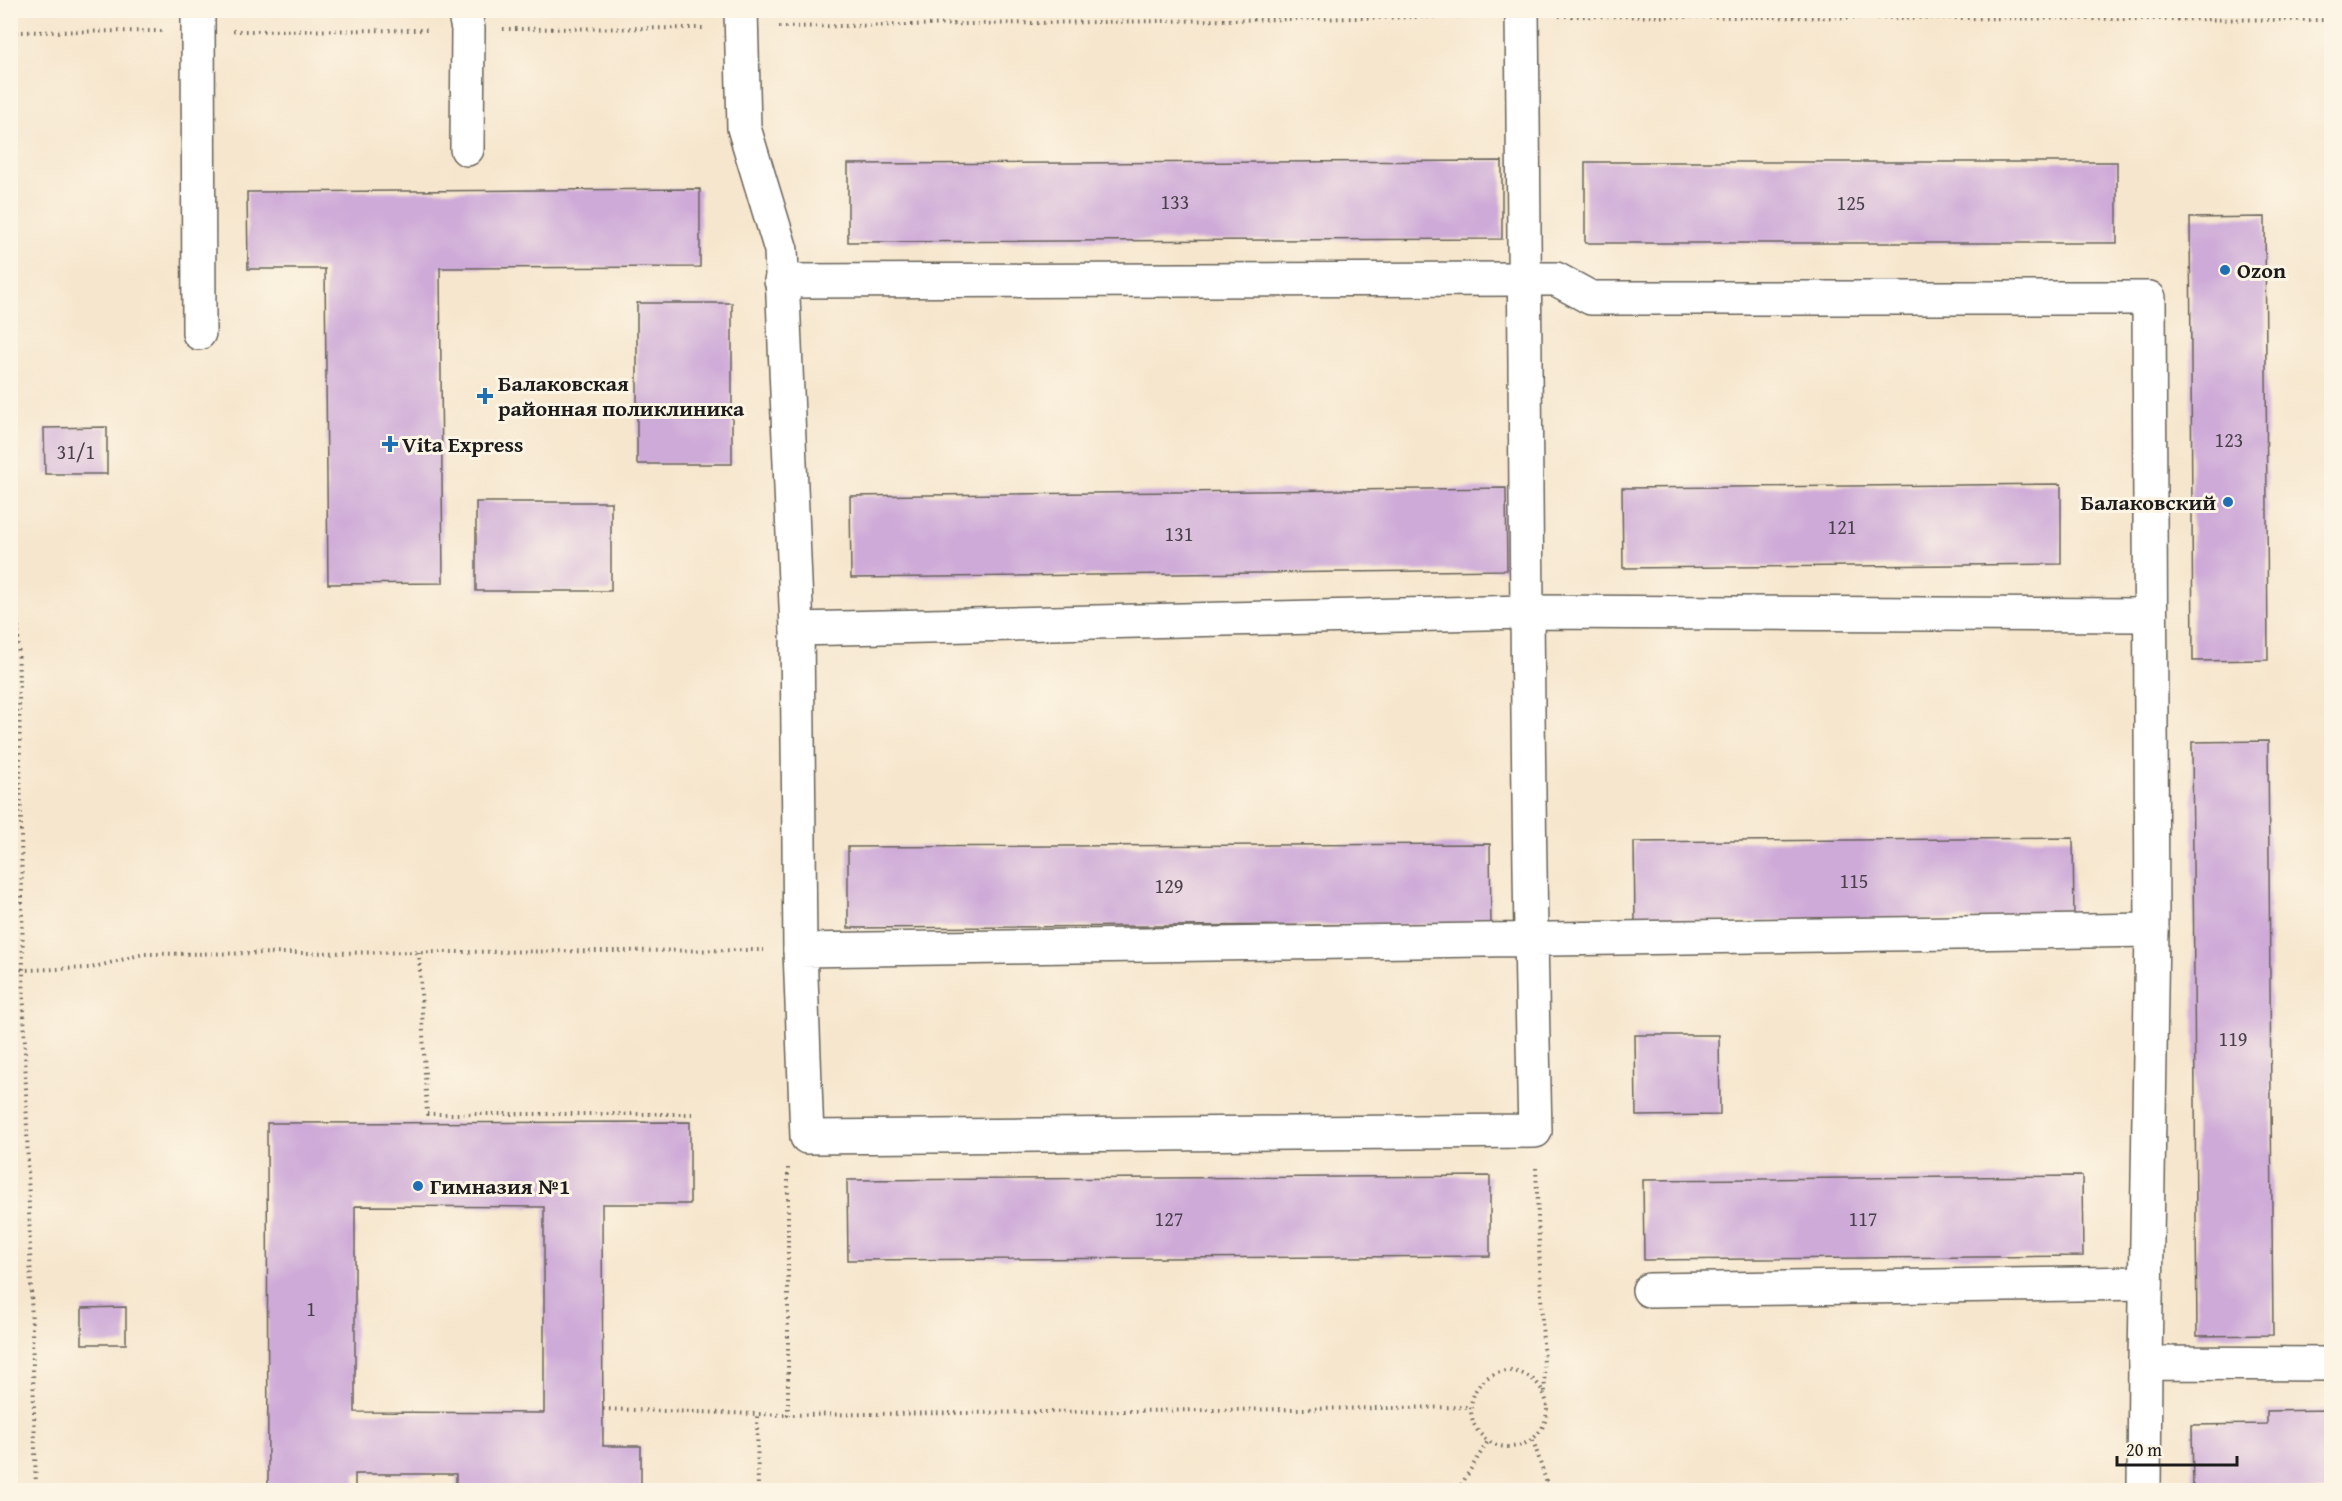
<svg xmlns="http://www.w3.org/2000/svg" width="2342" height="1501" font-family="'Gentium Book Plus',serif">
	<rect width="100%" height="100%" fill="#fcf5e5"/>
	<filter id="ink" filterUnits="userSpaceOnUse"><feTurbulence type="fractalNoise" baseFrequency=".0167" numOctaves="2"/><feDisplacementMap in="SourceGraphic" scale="12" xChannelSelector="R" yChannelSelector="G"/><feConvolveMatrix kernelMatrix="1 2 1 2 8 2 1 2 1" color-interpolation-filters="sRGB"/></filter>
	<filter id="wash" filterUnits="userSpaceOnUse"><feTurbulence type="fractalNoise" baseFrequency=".008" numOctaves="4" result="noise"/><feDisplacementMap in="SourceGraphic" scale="24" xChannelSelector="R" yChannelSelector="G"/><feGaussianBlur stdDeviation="1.35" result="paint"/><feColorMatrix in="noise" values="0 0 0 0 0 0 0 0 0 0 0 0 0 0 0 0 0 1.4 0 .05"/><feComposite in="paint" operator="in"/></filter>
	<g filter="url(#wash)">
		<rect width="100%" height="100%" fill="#f6e6cd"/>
		<g id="blocks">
			<g fill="#ceaad8" fill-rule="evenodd">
				<path d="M 1502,161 L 1502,239 L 848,242 L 848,164 Z"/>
				<rect x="1585" y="162" width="532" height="81"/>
				<path d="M 700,189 L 700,267 L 440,268 L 443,583 L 328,584 L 325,269 L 248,269 L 247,192 Z"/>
				<path d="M 2265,217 L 2268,660 L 2193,661 L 2190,218 Z"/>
				<rect x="637" y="303" width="95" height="161"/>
				<path d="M 107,427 L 107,474 L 45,474 L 44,428 Z"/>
				<path d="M 2061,484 L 2061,564 L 1623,568 L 1622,488 Z"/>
				<path d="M 1506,488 L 1507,570 L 851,578 L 850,496 Z"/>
				<rect x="476" y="502" width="135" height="89"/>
				<path d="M 2268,741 L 2273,1335 L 2197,1336 L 2192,742 Z"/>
				<path d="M 2073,838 L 2074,918 L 1635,922 L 1634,842 Z"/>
				<path d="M 1490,844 L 1491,924 L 848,928 L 848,847 Z"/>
				<path d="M 1635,1035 L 1719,1035 L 1720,1115 L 1636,1116 Z"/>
				<path d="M 690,1122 L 690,1204 L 602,1204 L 603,1446 L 641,1446 L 641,1490 L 456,1490 L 456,1474 L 355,1474 L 355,1490 L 268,1490 L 267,1123 ZM 355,1206 L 544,1207 L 544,1413 L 355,1412 Z"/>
				<path d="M 1490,1176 L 1490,1256 L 848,1260 L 847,1180 Z"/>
				<path d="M 2082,1176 L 2083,1256 L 1644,1260 L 1643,1180 Z"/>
				<path d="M 126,1307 L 126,1344 L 82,1344 L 82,1308 Z"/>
				<path d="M 2332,1410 L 2332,1490 L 2193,1490 L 2192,1425 L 2267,1424 L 2267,1411 Z"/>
			</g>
		</g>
	</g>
	<g filter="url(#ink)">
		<use href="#blocks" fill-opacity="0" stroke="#68635a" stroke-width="1.5"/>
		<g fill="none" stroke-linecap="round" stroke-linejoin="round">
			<defs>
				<g id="minor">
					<path d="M 198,10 L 199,333"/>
					<path d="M 464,10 L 468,29 L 467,149"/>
					<path d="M 741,10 L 744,128 L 781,250 L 797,629 L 800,950"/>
					<path d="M 1522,10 C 1526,384 1526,758 1535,1131 L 807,1137 L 800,950 L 2152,930"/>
					<path d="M 781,281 L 1556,279 L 1591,298 L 2149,298 L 2152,930 L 2145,1363"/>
					<path d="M 797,629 L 1526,612 L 2148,615"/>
					<path d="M 1649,1290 L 2146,1283"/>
					<path d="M 2144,1490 L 2145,1363 L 2332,1364"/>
				</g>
			</defs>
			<use href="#minor" stroke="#68635a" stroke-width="36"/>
			<g stroke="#68635a" stroke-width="4" stroke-dasharray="1.5 4.5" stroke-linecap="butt">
				<path d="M 1559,16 L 2332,20"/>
				<path d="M 779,27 L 1486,16"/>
				<path d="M 503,29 L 706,28"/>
				<path d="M 233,31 L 430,30"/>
				<path d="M 10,32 L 163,31"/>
				<path d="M 10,622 L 18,622 L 23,970 L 91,968 L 143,954 L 764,950"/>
				<path d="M 419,952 L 427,1114 L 696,1114"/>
				<path d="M 10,964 L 23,970 L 36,1490"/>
				<path d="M 788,1168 L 788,1415 L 1470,1407"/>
				<path d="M 1536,1168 L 1545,1393"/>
				<circle cx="1509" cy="1409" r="38"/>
				<path d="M 603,1409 L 757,1414"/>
				<path d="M 1533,1440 L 1549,1490"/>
				<path d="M 758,1490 L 757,1414 L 788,1415"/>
				<path d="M 1458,1490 L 1488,1441"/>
			</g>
			<use href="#minor" stroke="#fff" stroke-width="33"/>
		</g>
	</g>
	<g fill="#1f6fb2" stroke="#fcf5e5" stroke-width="2">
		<circle cx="2225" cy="270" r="6"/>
		<path d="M482 387h6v6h6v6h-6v6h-6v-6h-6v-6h6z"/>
		<path d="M387 435h6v6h6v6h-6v6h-6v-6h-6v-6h6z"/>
		<circle cx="2228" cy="502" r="6"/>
		<circle cx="418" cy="1186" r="6"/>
	</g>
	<g text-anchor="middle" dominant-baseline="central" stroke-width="6" stroke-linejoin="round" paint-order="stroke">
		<g font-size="20" fill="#48404b">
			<text x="1175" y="201">133</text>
			<text x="1851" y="202">125</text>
			<text x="2229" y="439">123</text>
			<text x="76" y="451">31/1</text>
			<text x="1842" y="526">121</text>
			<text x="1179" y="533">131</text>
			<text x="1854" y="880">115</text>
			<text x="1169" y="885">129</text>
			<text x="2233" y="1038">119</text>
			<text x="1169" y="1218">127</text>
			<text x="1863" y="1218">117</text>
			<text x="311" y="1308">1</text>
		</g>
		<g font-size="22" font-weight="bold" fill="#1c1c1c" stroke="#fcf5e5" text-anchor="start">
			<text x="2237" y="270">Ozon</text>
			<text x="498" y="383">Балаковская<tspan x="498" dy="25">районная поликлиника</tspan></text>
			<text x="402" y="444">Vita Express</text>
			<text x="2216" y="502" text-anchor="end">Балаковский</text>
			<text x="430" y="1186">Гимназия №1</text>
		</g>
	</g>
	<rect width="2342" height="1501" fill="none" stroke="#fcf5e5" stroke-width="36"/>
	<path d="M2117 1456v9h120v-9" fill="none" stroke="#1c1c1c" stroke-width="3"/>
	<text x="2126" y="1456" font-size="18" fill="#1c1c1c" stroke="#fcf5e5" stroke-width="4.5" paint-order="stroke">20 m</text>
</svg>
